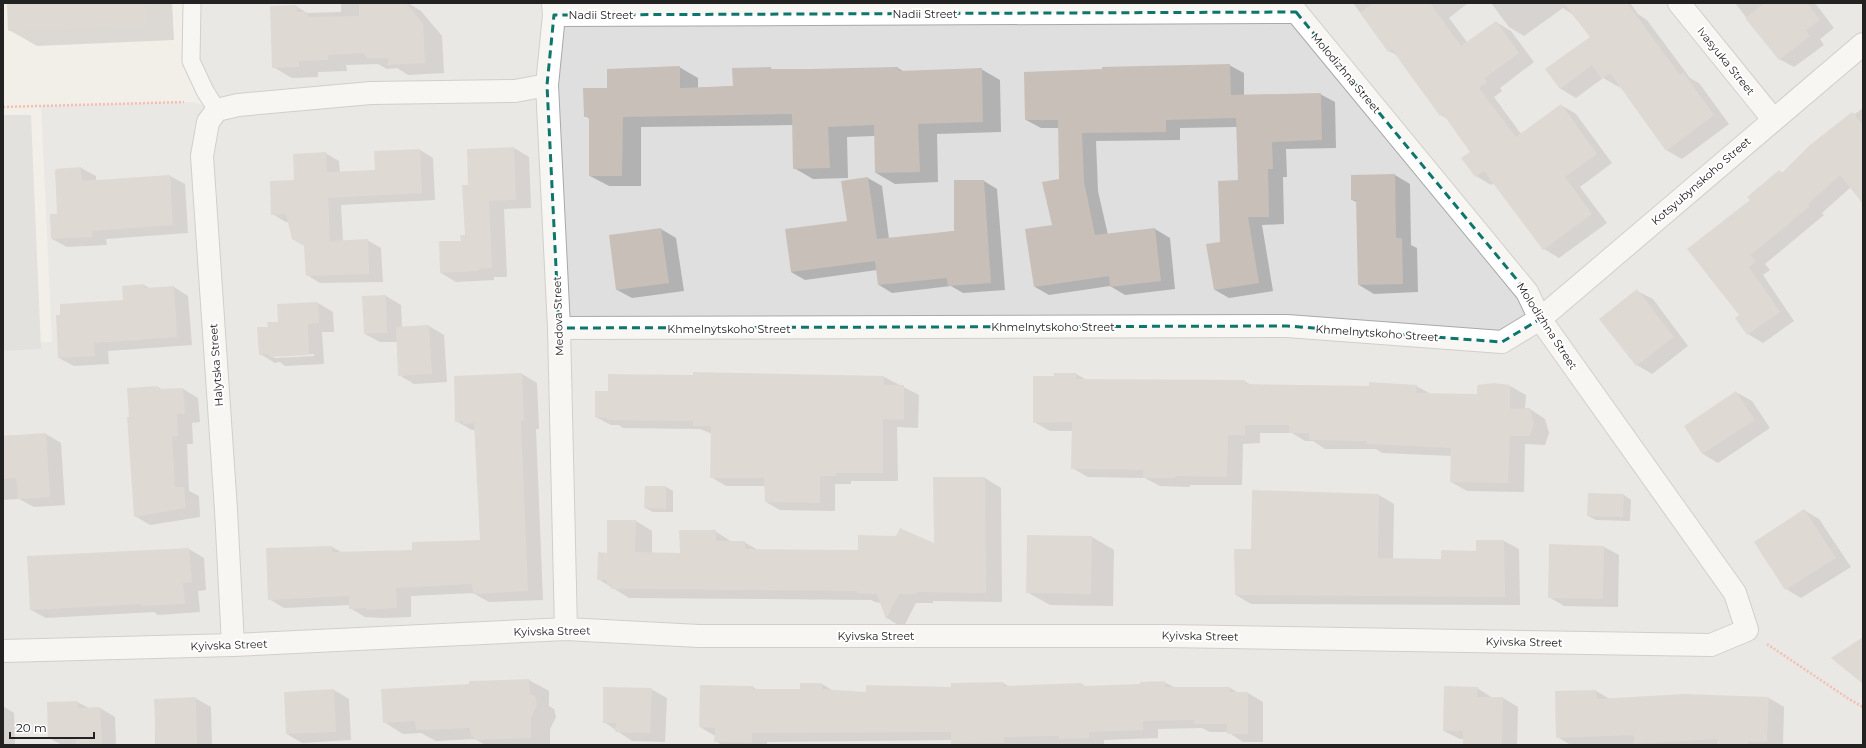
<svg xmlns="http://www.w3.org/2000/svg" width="1866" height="748" font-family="Montserrat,sans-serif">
	<rect width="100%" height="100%" fill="#f2efe9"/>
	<path fill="#e0dfdf" d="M 192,3 L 1863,3 L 1863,745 L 3,745 L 3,344 L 52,342 L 41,106 L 193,102 L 216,109 L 191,61 Z"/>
	<path fill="#d0d0d0" d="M 3,115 L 31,115 L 41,349 L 3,351 Z"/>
	<g fill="#0003" fill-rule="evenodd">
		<path d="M 8,3 L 172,3 L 174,40 L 37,46 L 9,30 Z"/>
		<path d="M 341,3 L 408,3 L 421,11 L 442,36 L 444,73 L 408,75 L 397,68 L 387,69 L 378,64 L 346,65 L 347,71 L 318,72 L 318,77 L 292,78 L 273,67 L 296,6 L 307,13 L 341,12 Z"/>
		<path d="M 1353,3 L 1468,3 L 1449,18 L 1467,42 L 1496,22 L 1511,31 L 1534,62 L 1500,88 L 1502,91 L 1494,97 L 1521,134 L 1561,105 L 1576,114 L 1612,163 L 1580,187 L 1607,223 L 1559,258 L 1544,249 L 1494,183 L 1491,185 L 1476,176 L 1471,152 L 1449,120 L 1441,115 L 1398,56 L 1389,51 Z"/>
		<path d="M 1491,3 L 1630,3 L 1638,14 L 1647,20 L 1690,78 L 1699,83 L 1729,124 L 1682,159 L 1666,150 L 1620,86 L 1619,87 L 1603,78 L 1576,98 L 1561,89 L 1546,69 L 1591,37 L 1572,14 L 1563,8 L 1524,36 L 1509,27 Z"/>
		<path d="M 1735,3 L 1815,3 L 1834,28 L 1820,39 L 1824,45 L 1794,67 L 1779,59 Z"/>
		<path d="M 1229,65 L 1244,73 L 1244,96 L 1320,94 L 1335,102 L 1336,148 L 1286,149 L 1287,177 L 1283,177 L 1284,224 L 1262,225 L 1273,291 L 1229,298 L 1215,290 L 1221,243 L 1239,181 L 1237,127 L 1180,128 L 1180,140 L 1096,141 L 1098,191 L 1108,235 L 1155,229 L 1170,238 L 1175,289 L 1125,295 L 1110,286 L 1049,295 L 1035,287 L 1053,226 L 1060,179 L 1059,128 L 1041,128 L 1026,120 Z"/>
		<path d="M 679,67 L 698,78 L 698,88 L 734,86 L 770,68 L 774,70 L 898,68 L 904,72 L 981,69 L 1000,80 L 1001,132 L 937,134 L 938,182 L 895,184 L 876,173 L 875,136 L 847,137 L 848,178 L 813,179 L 794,168 L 793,125 L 641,127 L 641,186 L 609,186 L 590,176 L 590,119 L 585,116 L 608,89 Z"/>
		<path d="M 1863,108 L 1863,195 L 1851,187 L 1822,213 L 1824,215 L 1765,264 L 1770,270 L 1763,275 L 1794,321 L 1763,343 L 1748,334 L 1736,318 L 1740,315 L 1751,200 L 1779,171 L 1784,173 L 1852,113 L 1855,114 Z"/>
		<path d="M 514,148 L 529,157 L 531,208 L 504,209 L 507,277 L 494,277 L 494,280 L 456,282 L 441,273 L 466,236 L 469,185 Z"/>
		<path d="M 420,150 L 433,158 L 435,200 L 341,205 L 343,241 L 367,240 L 381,248 L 383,282 L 320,283 L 307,275 L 305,245 L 289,222 L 286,222 L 272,214 L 295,181 L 325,153 L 339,161 L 340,173 L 376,170 Z"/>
		<path d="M 81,168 L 96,176 L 96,181 L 170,176 L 185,184 L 188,233 L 106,239 L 107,245 L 67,247 L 52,239 L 58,214 Z"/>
		<path d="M 1395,175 L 1410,184 L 1411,245 L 1417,248 L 1418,292 L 1374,294 L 1359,285 L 1357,202 L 1352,200 Z"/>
		<path d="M 868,178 L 882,186 L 889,239 L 955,231 L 984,181 L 997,189 L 1005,290 L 963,293 L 951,286 L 892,293 L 879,285 L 877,270 L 805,280 L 791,272 L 848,222 Z"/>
		<path d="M 661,229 L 676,238 L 684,291 L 632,298 L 617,290 L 610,236 Z"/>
		<path d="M 144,285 L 151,289 L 174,287 L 188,296 L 192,345 L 108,351 L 109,364 L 74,366 L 59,358 Z"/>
		<path d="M 1637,291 L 1653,299 L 1688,346 L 1652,374 L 1637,365 Z"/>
		<path d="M 386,296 L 401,305 L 402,327 L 429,326 L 444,335 L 447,382 L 414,384 L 399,375 L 397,342 L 380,342 L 365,334 Z"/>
		<path d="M 318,303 L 333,312 L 334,332 L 322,332 L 324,364 L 285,366 L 280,362 L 275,363 L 260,354 L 269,328 L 279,323 L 278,305 ZM 314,354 L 314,356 L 275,358 L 271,356 Z"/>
		<path d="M 522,374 L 537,383 L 539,429 L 536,429 L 543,600 L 489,602 L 473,593 L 411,596 L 411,617 L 382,618 L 365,617 L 350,608 L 350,605 L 284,608 L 269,599 L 332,547 L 343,553 L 413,551 L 481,541 L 475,430 L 472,430 L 456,421 Z"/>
		<path d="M 1076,374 L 1087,380 L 1244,381 L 1251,385 L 1370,387 L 1416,386 L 1431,394 L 1478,395 L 1510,386 L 1526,395 L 1525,409 L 1530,409 L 1545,419 L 1549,433 L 1545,445 L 1525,444 L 1524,492 L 1467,491 L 1451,482 L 1452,456 L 1382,453 L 1376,449 L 1325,449 L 1313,441 L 1305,441 L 1292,433 L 1260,433 L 1260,443 L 1243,444 L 1242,485 L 1190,485 L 1190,487 L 1160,486 L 1145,478 L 1088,477 L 1072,468 L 1073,431 L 1050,431 L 1034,422 L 1055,378 Z"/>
		<path d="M 884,377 L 919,395 L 918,428 L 897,427 L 898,481 L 851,481 L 851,484 L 835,484 L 835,511 L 780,510 L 766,502 L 765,486 L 726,486 L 711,477 L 712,434 L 700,429 L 623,428 L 619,425 L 611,425 L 596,417 Z"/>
		<path d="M 158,387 L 163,390 L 183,389 L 198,398 L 200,422 L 192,423 L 193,444 L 187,444 L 189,491 L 199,496 L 200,517 L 150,525 L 135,516 L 130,417 Z"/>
		<path d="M 1736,392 L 1752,401 L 1770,428 L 1718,463 L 1703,454 L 1685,426 Z"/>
		<path d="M 46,434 L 61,443 L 65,505 L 34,507 L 19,499 L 3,500 L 3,436 Z"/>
		<path d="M 985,478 L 1001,488 L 1002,602 L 933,601 L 933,603 L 916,603 L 903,628 L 887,618 L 881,603 L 875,602 L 871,600 L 629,598 L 598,579 L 607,554 L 636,521 L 652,531 L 652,554 L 681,554 L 715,531 L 732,542 L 744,542 L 758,550 L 859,551 L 935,545 Z"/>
		<path d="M 666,487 L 673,491 L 673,512 L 653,512 L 645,508 Z"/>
		<path d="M 1379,495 L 1394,504 L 1393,560 L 1442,560 L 1477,552 L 1504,541 L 1519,549 L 1520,605 L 1251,604 L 1236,595 L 1252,550 Z"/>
		<path d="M 1624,495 L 1631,500 L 1630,521 L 1596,520 L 1588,516 Z"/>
		<path d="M 1804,510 L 1819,519 L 1851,567 L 1801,598 L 1786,589 Z"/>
		<path d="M 1092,537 L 1114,550 L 1113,606 L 1050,605 L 1027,592 Z"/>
		<path d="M 1550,545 L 1604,547 L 1619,555 L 1618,607 L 1564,606 L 1549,597 Z"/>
		<path d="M 189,549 L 204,558 L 206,590 L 198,591 L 200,612 L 158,615 L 154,612 L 46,618 L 31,610 Z"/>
		<path d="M 529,680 L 549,691 L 549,706 L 554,709 L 556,717 L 550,729 L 550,745 L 485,745 L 475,739 L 436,741 L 421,733 L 403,734 L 384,722 L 470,685 L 470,682 Z"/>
		<path d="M 1164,682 L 1176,688 L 1230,688 L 1239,693 L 1248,693 L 1263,702 L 1263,742 L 1243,742 L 1228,732 L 1210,732 L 1202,728 L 1158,729 L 1158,738 L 1104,740 L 1104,745 L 955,745 L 952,743 L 952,740 L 767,742 L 767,745 L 722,745 L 715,741 L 715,736 L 700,727 L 701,686 L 753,687 L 758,690 L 801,690 L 822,684 L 834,691 L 867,693 L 1003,683 L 1010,687 L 1082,684 L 1086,687 L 1141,685 Z"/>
		<path d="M 1477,688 L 1493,698 L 1503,698 L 1518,707 L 1517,745 L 1464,745 L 1464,739 L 1460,739 L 1444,731 Z"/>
		<path d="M 651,689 L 667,698 L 665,742 L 632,741 L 604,722 Z"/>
		<path d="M 334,690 L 349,699 L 351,740 L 302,743 L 287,734 Z"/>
		<path d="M 1596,691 L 1610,699 L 1769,698 L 1784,707 L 1783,745 L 1571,745 L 1557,737 L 1556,692 Z"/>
		<path d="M 195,698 L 211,707 L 212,745 L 155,745 L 155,700 Z"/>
		<path d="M 77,702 L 89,708 L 100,708 L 115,717 L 116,745 L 62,745 L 49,738 Z"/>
		<path d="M 3,706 L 14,713 L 15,745 L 3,745 Z"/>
	</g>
	<g fill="#c7bfb8">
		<path d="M 7,3 L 145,3 L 146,25 L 8,31 Z"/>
		<path d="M 359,3 L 406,3 L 423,24 L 425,63 L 388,65 L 388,58 L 367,58 L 363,53 L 328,55 L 328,60 L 299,61 L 299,67 L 272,68 L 270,6 L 296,5 L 297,12 L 308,12 L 308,17 L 359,16 Z"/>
		<path d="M 1373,3 L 1430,3 L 1461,46 L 1496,21 L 1519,53 L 1485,78 L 1487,82 L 1479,88 L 1516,137 L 1561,104 L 1597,154 L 1565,177 L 1592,214 L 1543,250 L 1484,171 L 1475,177 L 1461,158 L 1470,152 L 1443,114 L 1440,116 L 1392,50 L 1388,52 L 1360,13 Z"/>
		<path d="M 1564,3 L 1627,3 L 1680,75 L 1683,72 L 1714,115 L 1666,151 L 1610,73 L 1602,79 L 1592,65 L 1560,89 L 1545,69 L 1590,37 Z"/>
		<path d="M 1765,3 L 1807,3 L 1820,20 L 1806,30 L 1810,36 L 1779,60 L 1745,18 Z"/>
		<path d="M 1230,64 L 1231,95 L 1321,93 L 1322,140 L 1272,142 L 1273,169 L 1268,169 L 1269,217 L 1248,217 L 1259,283 L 1214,290 L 1206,244 L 1220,242 L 1218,181 L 1238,180 L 1236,118 L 1166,120 L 1166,132 L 1082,133 L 1084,182 L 1095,235 L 1155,228 L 1161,281 L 1110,287 L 1109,276 L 1034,287 L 1025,229 L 1052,225 L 1042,182 L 1059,179 L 1058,120 L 1025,120 L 1024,72 L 1102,69 L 1102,67 Z"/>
		<path d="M 680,66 L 680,88 L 733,86 L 732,68 L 771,67 L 771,69 L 811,69 L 898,67 L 899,71 L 982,68 L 983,122 L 918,124 L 920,172 L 875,173 L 874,125 L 828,127 L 830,168 L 793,169 L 792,114 L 623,117 L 622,176 L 589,176 L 589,117 L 584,117 L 583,88 L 607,88 L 607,69 Z"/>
		<path d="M 1852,112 L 1863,125 L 1863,204 L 1840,175 L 1808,204 L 1810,206 L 1751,255 L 1756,261 L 1749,267 L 1780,312 L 1747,335 L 1735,318 L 1739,315 L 1687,249 L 1750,200 L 1747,197 L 1779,170 L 1782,173 L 1810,145 Z"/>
		<path d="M 514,147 L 516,200 L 489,201 L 492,268 L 479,269 L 479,271 L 440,273 L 439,241 L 461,241 L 460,235 L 465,235 L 462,185 L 468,185 L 467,149 Z"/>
		<path d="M 420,149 L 422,193 L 328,198 L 330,241 L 368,239 L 369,274 L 306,276 L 304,246 L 292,239 L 286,214 L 271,215 L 270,181 L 294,180 L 293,154 L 326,152 L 327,172 L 375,170 L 374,151 Z"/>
		<path d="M 81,167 L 82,181 L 170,175 L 173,225 L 92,231 L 92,237 L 51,239 L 50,214 L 57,214 L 55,169 Z"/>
		<path d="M 1395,174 L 1396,238 L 1402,238 L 1403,284 L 1358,285 L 1356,200 L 1351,200 L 1351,175 Z"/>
		<path d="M 868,177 L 877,239 L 954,231 L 954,180 L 984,180 L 991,283 L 948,286 L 947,278 L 878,285 L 875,261 L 791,272 L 785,229 L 847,221 L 841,181 Z"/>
		<path d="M 661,228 L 669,283 L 616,290 L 609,235 Z"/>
		<path d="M 144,284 L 145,288 L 174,286 L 177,337 L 94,343 L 95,356 L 58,358 L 56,315 L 60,315 L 60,304 L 123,300 L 122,286 Z"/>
		<path d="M 1637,289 L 1674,337 L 1636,366 L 1599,319 Z"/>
		<path d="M 386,295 L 387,333 L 364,334 L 362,296 Z"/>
		<path d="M 318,302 L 319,323 L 308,324 L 309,355 L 269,357 L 269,354 L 259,355 L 257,327 L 268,327 L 267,322 L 278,322 L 277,304 Z"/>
		<path d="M 429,325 L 432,374 L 398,376 L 396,327 Z"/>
		<path d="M 693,372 L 884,376 L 884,385 L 904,385 L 904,420 L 883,419 L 883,473 L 836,473 L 836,476 L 820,476 L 820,503 L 765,502 L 764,478 L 710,478 L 711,426 L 693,426 L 693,421 L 607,420 L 607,418 L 595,417 L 595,391 L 608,391 L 608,374 L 693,375 Z"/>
		<path d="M 522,373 L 524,421 L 521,421 L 528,591 L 473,594 L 472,584 L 396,588 L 397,608 L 366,610 L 366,608 L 349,609 L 349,596 L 268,600 L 266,548 L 332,546 L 332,552 L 412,550 L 412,542 L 480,540 L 474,423 L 463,424 L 463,421 L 455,422 L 454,376 Z"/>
		<path d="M 1054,373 L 1076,373 L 1076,379 L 1245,380 L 1245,384 L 1369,386 L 1369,382 L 1417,385 L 1416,393 L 1477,394 L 1477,385 L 1494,383 L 1510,385 L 1510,409 L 1530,408 L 1534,423 L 1530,436 L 1510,436 L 1508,483 L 1450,482 L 1451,448 L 1366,444 L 1366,441 L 1309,440 L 1309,433 L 1289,433 L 1289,425 L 1245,425 L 1245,435 L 1228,435 L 1227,477 L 1175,476 L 1175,478 L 1143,478 L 1143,470 L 1071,469 L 1072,422 L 1033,423 L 1033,376 L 1054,376 Z"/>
		<path d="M 158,386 L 158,389 L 183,388 L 185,414 L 177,414 L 178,436 L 172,436 L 175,487 L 184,487 L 186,508 L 134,517 L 127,417 L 129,417 L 127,388 Z"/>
		<path d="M 1736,391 L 1755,420 L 1702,454 L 1684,426 Z"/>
		<path d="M 46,433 L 50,497 L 18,499 L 16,478 L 3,479 L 3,436 Z"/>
		<path d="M 933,477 L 985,477 L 986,593 L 917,592 L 917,594 L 899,594 L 886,619 L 877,594 L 857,593 L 857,591 L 611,589 L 611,585 L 607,585 L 606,580 L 597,580 L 598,552 L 607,553 L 607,520 L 636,520 L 635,552 L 680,553 L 679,530 L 716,530 L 716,541 L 745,541 L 745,549 L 858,550 L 858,535 L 896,536 L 900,528 L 934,543 Z"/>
		<path d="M 645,486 L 666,486 L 666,509 L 644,508 Z"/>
		<path d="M 1252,490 L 1379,494 L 1378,558 L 1441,559 L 1441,550 L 1476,551 L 1476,540 L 1504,540 L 1505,597 L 1235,595 L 1234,549 L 1251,549 Z"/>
		<path d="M 1588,493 L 1624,494 L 1623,517 L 1587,516 Z"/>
		<path d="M 1804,509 L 1836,558 L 1785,590 L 1754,542 Z"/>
		<path d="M 1027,535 L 1092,536 L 1091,594 L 1026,593 Z"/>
		<path d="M 1549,544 L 1604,546 L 1603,599 L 1548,598 Z"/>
		<path d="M 189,548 L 192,582 L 183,583 L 185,604 L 142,606 L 142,604 L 30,610 L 27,556 Z"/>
		<path d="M 1863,637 L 1863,684 L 1831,658 Z"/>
		<path d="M 529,679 L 530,694 L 535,696 L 537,705 L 531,718 L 531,738 L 474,740 L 474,736 L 471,737 L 470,728 L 416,730 L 415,721 L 383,723 L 381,689 L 469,684 L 469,681 Z"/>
		<path d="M 1165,681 L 1165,687 L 1230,687 L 1230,692 L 1248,692 L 1248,734 L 1227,734 L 1227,724 L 1194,724 L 1194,720 L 1143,721 L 1143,730 L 1089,732 L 1089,738 L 1059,739 L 1059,736 L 1004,737 L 1004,743 L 951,744 L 951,732 L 752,733 L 752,743 L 714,742 L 715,728 L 699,727 L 700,685 L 753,686 L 753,689 L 800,689 L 800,683 L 822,683 L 822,689 L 866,692 L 866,685 L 951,687 L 951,683 L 1003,682 L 1003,686 L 1082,683 L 1082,686 L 1140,684 L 1140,682 Z"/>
		<path d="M 1444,686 L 1478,687 L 1477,697 L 1503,697 L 1502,745 L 1463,745 L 1463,731 L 1443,731 Z"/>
		<path d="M 603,687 L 652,688 L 650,733 L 615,732 L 616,723 L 603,723 Z"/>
		<path d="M 334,689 L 336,732 L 286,734 L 284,692 Z"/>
		<path d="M 1596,690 L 1597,699 L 1684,694 L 1769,697 L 1767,742 L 1748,742 L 1748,745 L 1717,745 L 1717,739 L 1634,744 L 1634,735 L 1556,738 L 1555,691 Z"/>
		<path d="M 196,697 L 197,745 L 156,745 L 154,699 Z"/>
		<path d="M 78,701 L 78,708 L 100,707 L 102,745 L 76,745 L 76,737 L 48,738 L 47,702 Z"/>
	</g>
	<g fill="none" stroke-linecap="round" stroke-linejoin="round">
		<defs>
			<path id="service" d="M 192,3 L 191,61 L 205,91 L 217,110"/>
			<g id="minor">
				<path d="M 553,3 L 554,15 L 547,85 L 559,328 L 566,629"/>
				<path d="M 1679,3 L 1773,119"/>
				<path d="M 554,15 L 1296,12"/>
				<path d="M 559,328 L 1287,326 L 1502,342 L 1540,319 L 1863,44"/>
				<path d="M 233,645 L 226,510 L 202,156 L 208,122 L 217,110 L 238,105 L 371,93 L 515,91 L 547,85"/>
				<path d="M 3,651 L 233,645 L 566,629 L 699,636 L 1166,636 L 1711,645 L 1747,630 L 1735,593 L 1540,319 L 1527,292 L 1289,3"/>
			</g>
		</defs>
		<use href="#service" stroke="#a9a9a9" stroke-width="19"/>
		<use href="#minor" stroke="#a9a9a9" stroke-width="24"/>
		<g stroke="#fa8072" stroke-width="2.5" stroke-dasharray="2 2" stroke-linecap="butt">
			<path d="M 3,107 L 184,102"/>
			<path d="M 1767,644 L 1849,699 L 1863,707"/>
		</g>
		<use href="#service" stroke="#fff" stroke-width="17"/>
		<use href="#minor" stroke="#fff" stroke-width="22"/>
	</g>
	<path d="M0 0H1866V748H0ZM 1296,12 L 1527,292 L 1540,319 L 1502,342 L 1287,326 L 559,328 L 547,85 L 554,15 Z" fill="#f2efe9" fill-opacity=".55" fill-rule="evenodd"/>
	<path fill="none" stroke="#0f766e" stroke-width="3" stroke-dasharray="8 5" stroke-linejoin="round" d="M 1296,12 L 1527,292 L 1540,319 L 1502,342 L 1287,326 L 559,328 L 547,85 L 554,15 Z"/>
	<g text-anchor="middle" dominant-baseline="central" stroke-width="4" stroke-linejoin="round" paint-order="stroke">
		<g font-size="11" fill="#222" stroke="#fff">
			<text x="925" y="14">Nadii Street</text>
			<text x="601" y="15">Nadii Street</text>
			<text transform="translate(1726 61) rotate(51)">Ivasyuka Street</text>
			<text transform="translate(1346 73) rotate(50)">Molodizhna Street</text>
			<text transform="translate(1701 181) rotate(-41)">Kotsyubynskoho Street</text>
			<text transform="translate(558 316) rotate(-92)">Medova Street</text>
			<text transform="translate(1547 326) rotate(57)">Molodizhna Street</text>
			<text x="1053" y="327">Khmelnytskoho Street</text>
			<text x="729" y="329">Khmelnytskoho Street</text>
			<text transform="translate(1377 333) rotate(4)">Khmelnytskoho Street</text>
			<text transform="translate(216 365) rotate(-94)">Halytska Street</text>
			<text transform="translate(552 631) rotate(-1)">Kyivska Street</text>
			<text x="876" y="636">Kyivska Street</text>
			<text transform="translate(1200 636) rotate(1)">Kyivska Street</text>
			<text transform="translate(1524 642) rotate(1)">Kyivska Street</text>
			<text transform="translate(229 645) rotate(-2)">Kyivska Street</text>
		</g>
	</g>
	<rect width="1866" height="748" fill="none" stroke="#222222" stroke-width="8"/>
	<path d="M10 732v6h84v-6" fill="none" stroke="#222222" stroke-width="2"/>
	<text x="16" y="732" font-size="12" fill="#222222" stroke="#ffffff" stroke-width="3" paint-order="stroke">20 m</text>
</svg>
